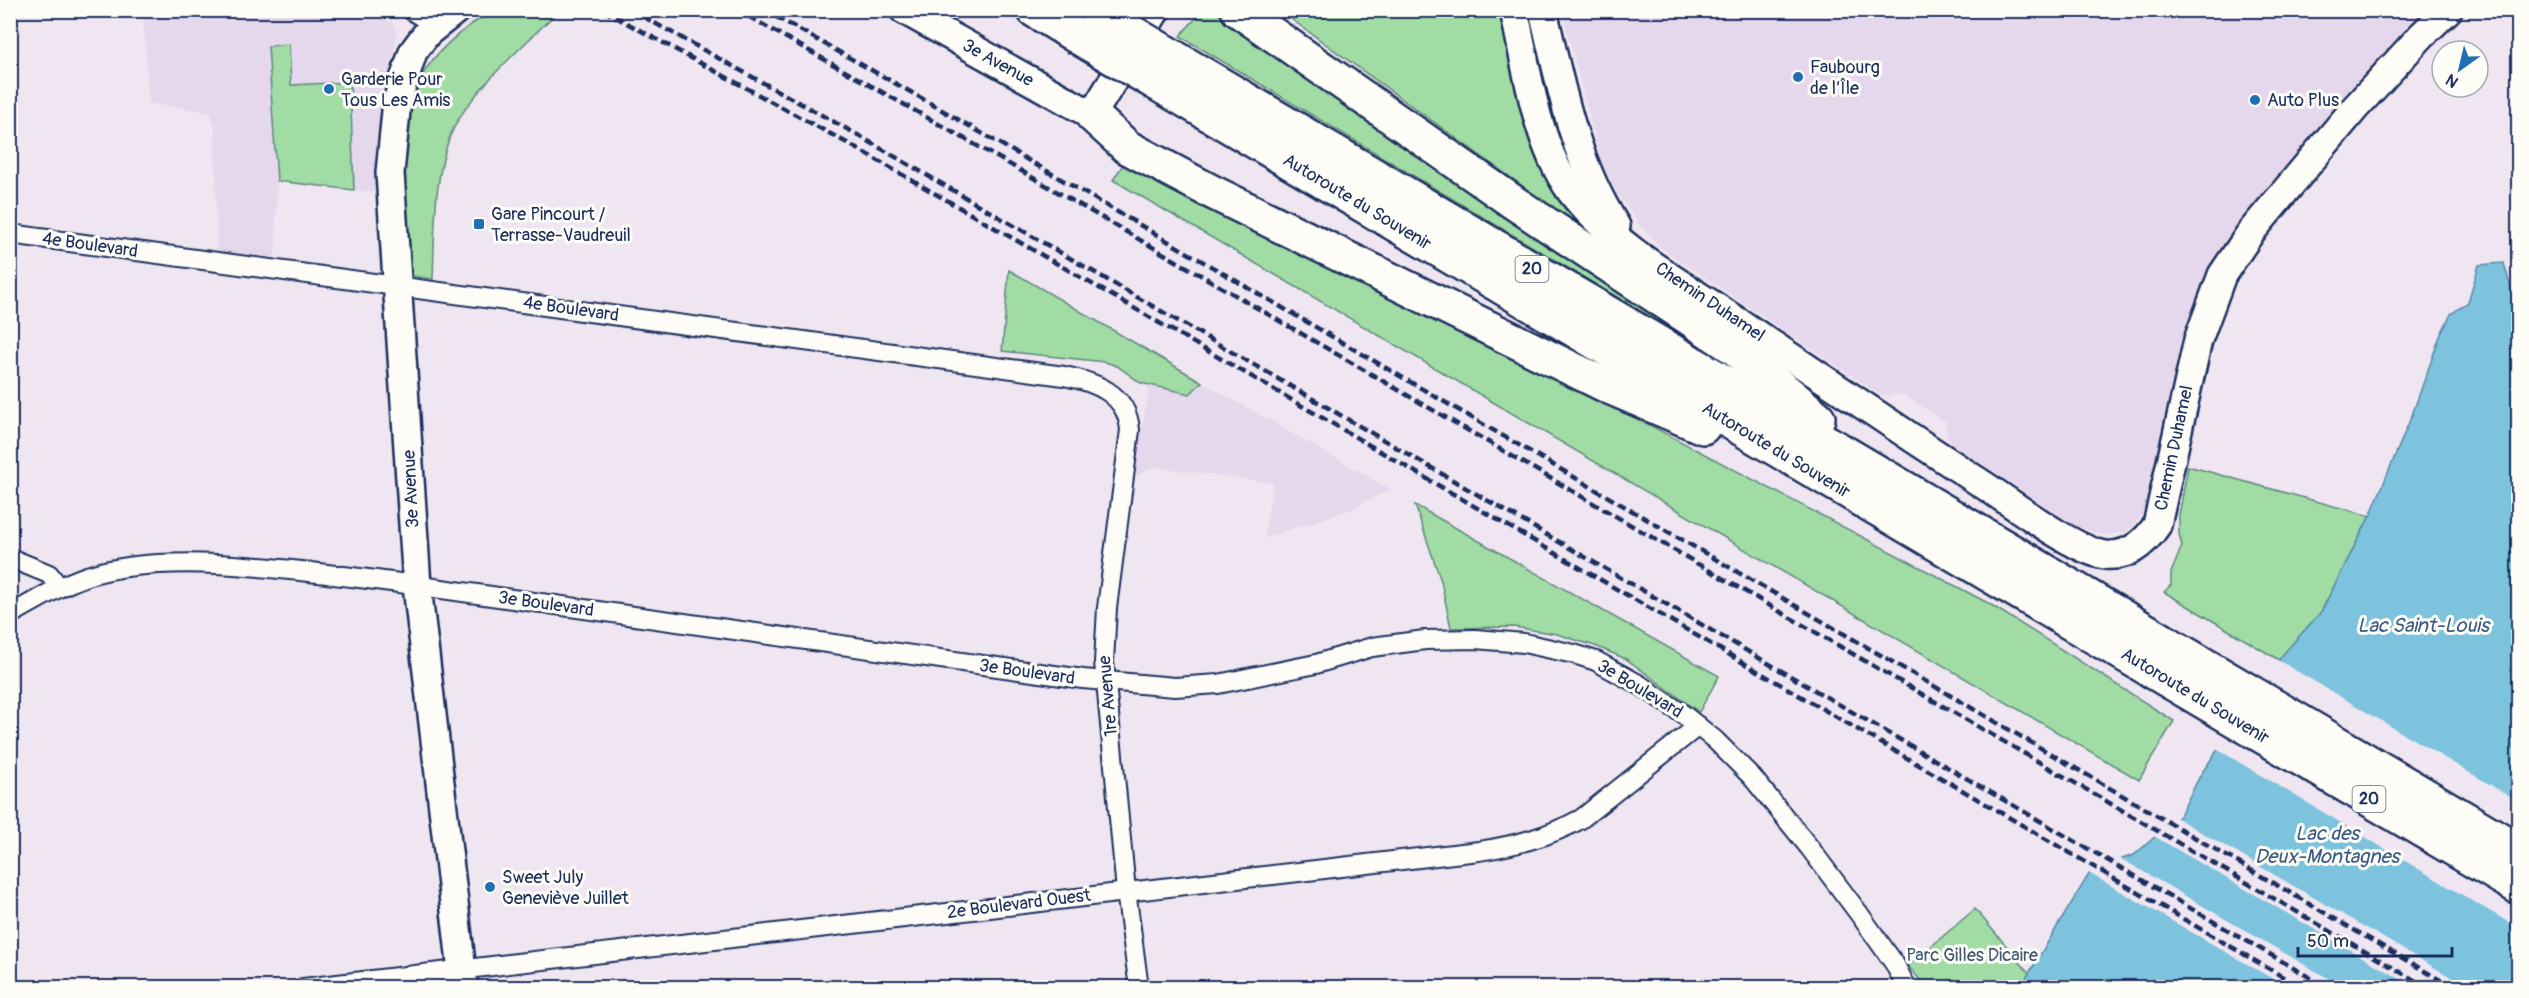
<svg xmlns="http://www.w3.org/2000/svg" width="2529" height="998" font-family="Pangolin,sans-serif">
	<rect width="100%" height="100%" fill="#efe6f1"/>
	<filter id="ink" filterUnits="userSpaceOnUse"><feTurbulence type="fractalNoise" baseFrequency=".0167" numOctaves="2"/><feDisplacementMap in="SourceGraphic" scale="12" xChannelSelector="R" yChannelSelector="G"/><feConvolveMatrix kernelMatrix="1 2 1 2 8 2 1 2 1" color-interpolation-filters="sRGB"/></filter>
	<g filter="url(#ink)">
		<g fill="#e5d7ec">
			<path d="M 386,10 L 389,12 L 385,20 L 393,23 L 397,31 L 380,131 L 381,193 L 277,181 L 275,262 L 217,252 L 215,127 L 210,112 L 149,103 L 143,11 Z"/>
			<path d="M 1562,11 L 2431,11 L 2359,82 L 2218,261 L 2199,293 L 2189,321 L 2160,452 L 2144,512 L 2132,527 L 2122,533 L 2105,535 L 2079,528 L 1955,446 L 1948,438 L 1945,421 L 1901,394 L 1889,396 L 1879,394 L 1660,247 L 1639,224 L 1616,192 L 1601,161 Z"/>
			<path d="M 1202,382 L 1390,489 L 1349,510 L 1264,538 L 1273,483 L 1155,467 L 1133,477 L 1150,385 L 1190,394 Z"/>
		</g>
		<g fill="#a0dca3" stroke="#5e8680" stroke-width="1.5">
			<path d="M 492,11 L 550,11 L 555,14 C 523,47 468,93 451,134 C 433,178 435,232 433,279 L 412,276 C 408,220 394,126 422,76 C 438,47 465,27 492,11 Z"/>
			<path d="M 1202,11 L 1216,11 L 1518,216 L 1722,360 L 1180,36 Z"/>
			<path d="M 1280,11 L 1503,11 L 1550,177 L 1597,240 Z"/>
			<path d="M 289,44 L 291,85 L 350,82 L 354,190 L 277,181 L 268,46 Z"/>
			<path d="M 1124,163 L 1516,355 L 1988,603 L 2174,721 L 2139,780 L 1113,180 Z"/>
			<path d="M 1009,270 L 1202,382 L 1190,394 L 1141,383 L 1117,366 L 1105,362 L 1002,351 Z"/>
			<path d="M 2188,466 L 2370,516 L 2321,612 L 2279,660 L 2164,592 L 2171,585 L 2171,573 L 2182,546 L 2179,534 L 2179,515 Z"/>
			<path d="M 1415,505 L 1719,676 L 1699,712 L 1626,659 L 1595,646 L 1557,634 L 1514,627 L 1451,628 L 1441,581 Z"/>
			<path d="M 1975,909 L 2030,974 L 2020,987 L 1926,987 L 1908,966 Z"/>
		</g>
		<path fill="#7dc3dd" stroke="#5688aa" stroke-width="1.5" d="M 2504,263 L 2518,314 L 2518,987 L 2020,988 L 2092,869 L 2134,855 L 2180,815 L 2201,774 L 2284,653 L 2321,612 L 2370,516 L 2412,415 L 2440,336 L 2451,314 L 2468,302 L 2479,265 Z"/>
		<g fill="#efe6f1">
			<path d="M 2276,659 L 2518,801 L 2518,928 L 2215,748 Z"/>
			<path d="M 2173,816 L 2468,987 L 2414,987 L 2152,835 Z"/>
			<path d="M 2118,857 L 2343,987 L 2287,987 L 2087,872 L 2090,866 Z"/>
		</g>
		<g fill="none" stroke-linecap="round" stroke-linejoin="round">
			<defs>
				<g id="street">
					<path d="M 411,10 L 435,25"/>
					<path d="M 10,234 L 1064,376 C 1095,382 1127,393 1130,430 L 1107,608 L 1104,662 L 1126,891 L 1139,988"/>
					<path d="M 10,558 L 49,574 L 59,587"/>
					<path d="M 10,615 C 35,601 60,585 87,576 C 170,549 305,572 392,582 L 1083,679 L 1175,687 L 1218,684 L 1316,664 L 1372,647 L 1425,640 L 1475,639 L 1524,643 L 1574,654 L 1596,661 L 1640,685 L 1684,715 L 1715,740 L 1752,777 L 1809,847 L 1860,915 L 1894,963 L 1907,988"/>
					<path d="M 303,988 L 1479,851 C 1516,845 1548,837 1581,819 L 1698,726"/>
				</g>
				<g id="secondary">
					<path d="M 456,10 L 427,33 L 413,52 L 397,101 L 390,173 L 417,586 L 464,988"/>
					<path d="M 904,10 L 1092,115 L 1156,10"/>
					<path d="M 1514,10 C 1527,69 1537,151 1576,198 C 1615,246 1683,285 1734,319 C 1815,373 1895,427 1976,480 C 2005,498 2074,551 2105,555 C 2128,557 2145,543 2157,525 L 2198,340 L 2222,275 L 2251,232 L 2355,108 L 2422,35 L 2448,10"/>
					<path d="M 1543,10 C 1560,84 1575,163 1616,226"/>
				</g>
				<g id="highway">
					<path d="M 1034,10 L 1076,36"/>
					<path d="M 1238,10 L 1516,204 L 1736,349 L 1818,418"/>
					<path d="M 1172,56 L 2518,850"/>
					<path d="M 1156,83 L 2518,887"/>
					<path d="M 1092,115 L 1127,147 L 1210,191 L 1607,386 L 1703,427"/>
				</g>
			</defs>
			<use href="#street" stroke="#1b2f5e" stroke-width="22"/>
			<use href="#secondary" stroke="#1b2f5e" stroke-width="32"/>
			<use href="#highway" stroke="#1b2f5e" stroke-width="38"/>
			<use href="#street" stroke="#fdfcf7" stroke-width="18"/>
			<use href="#secondary" stroke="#fdfcf7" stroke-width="27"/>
			<use href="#highway" stroke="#fdfcf7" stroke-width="33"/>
			<g stroke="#1b2f5e" stroke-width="4.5" stroke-dasharray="9 4.5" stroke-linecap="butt">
				<path d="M 603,10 L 849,144 L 1120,300 L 2302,988"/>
				<path d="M 631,10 L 856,134 L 2328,988"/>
				<path d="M 737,10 L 1018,169 L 2428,988"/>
				<path d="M 764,10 L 916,95 L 2454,988"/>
			</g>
			<defs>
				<g id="highway-bridge">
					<path d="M 1094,10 L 1172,56"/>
					<path d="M 1076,36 L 1156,83"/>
				</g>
			</defs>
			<use href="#highway-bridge" stroke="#1b2f5e" stroke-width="38" stroke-linecap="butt"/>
			<use href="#highway-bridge" stroke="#fdfcf7" stroke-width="33"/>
		</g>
	</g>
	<g fill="#1f6fb2" stroke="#fdfcf7" stroke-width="2">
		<circle cx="1798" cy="77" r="6"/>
		<circle cx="329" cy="89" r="6"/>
		<circle cx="2255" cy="100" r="6"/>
		<rect x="473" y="218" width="12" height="12" rx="3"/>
		<circle cx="490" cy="887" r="6"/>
	</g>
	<g text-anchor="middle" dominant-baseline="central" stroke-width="6" stroke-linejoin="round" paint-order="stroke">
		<g fill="#fdfcf7" stroke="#5f6c8c" stroke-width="1.5">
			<rect x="1515.5" y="256" width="33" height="26" rx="4.5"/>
			<rect x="2352.5" y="786" width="33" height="26" rx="4.5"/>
		</g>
		<g font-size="16" font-weight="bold" fill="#1b2f5e">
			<text x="1532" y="269">20</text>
			<text x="2369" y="799">20</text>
		</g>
		<g font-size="18" fill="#1b2f5e" stroke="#fdfcf7">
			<text transform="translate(998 63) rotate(29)">3e Avenue</text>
			<text transform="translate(1357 202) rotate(31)">Autoroute du Souvenir</text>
			<text transform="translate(90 245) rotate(8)">4e Boulevard</text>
			<text transform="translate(1710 302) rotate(34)">Chemin Duhamel</text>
			<text transform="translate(571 309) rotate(8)">4e Boulevard</text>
			<text transform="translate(2174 448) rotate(-78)">Chemin Duhamel</text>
			<text transform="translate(1776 450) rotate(31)">Autoroute du Souvenir</text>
			<text transform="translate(411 489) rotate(-93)">3e Avenue</text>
			<text transform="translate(546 604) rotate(8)">3e Boulevard</text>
			<text transform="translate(1027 672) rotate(8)">3e Boulevard</text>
			<text transform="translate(1640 689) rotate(31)">3e Boulevard</text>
			<text transform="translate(1108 696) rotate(-95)">1re Avenue</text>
			<text transform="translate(2195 696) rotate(31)">Autoroute du Souvenir</text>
			<text transform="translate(1019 904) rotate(-7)">2e Boulevard Ouest</text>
		</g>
		<g font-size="18" fill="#1b2f5e" stroke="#fdfcf7" text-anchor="start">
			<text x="1810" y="67">Faubourg<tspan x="1810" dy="21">de l’Île</tspan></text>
			<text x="341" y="79">Garderie Pour<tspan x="341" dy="21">Tous Les Amis</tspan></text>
			<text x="2267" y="100">Auto Plus</text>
			<text x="491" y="214">Gare Pincourt /<tspan x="491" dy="21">Terrasse-Vaudreuil</tspan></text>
			<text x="502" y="877">Sweet July<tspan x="502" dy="21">Geneviève Juillet</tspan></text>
		</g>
		<g font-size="18" fill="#3c5a6f" stroke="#fdfcf7">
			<text x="1972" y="955">Parc Gilles Dicaire</text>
		</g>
		<g font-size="20" font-style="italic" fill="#385b84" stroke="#fdfcf7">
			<text x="2423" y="625">Lac Saint-Louis</text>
			<text x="2327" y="833">Lac des<tspan x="2327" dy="23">Deux-Montagnes</tspan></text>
		</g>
	</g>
	<rect width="2529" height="998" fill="none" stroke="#fdfcf7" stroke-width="36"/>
	<rect x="18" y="18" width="2493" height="962" fill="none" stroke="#1b2f5e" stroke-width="2" filter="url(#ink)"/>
	<g transform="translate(2460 69) rotate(214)"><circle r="28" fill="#fdfcf7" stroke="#a3aaba" stroke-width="1.5"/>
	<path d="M0-4.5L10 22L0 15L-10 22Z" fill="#1f6fb2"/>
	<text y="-9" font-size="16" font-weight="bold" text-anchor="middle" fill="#1b2f5e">N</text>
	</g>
	<path d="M2298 947v9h154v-9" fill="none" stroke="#1b2f5e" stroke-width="3"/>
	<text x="2307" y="947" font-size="18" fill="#1b2f5e" stroke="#fdfcf7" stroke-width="4.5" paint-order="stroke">50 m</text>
</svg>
